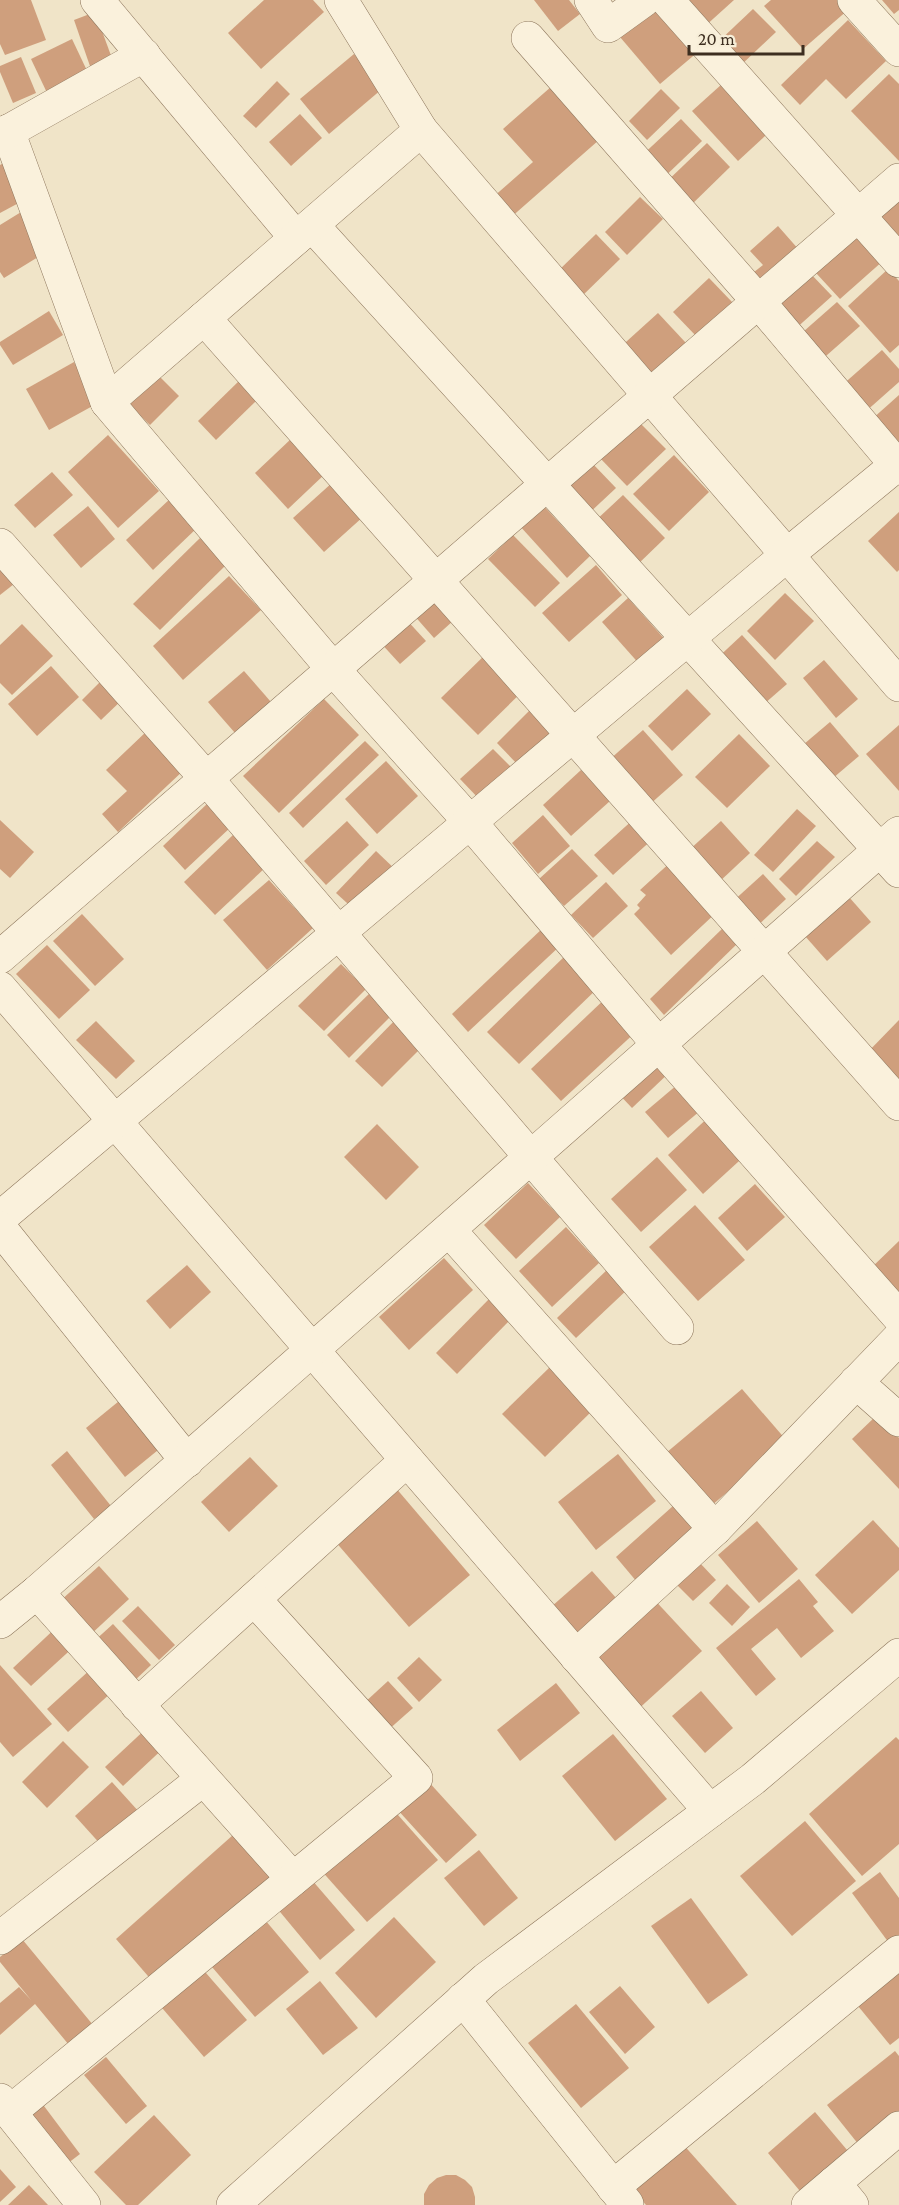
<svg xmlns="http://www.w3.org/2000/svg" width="899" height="2205" font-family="'Crimson Pro',serif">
	<rect width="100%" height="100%" fill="#f0e4c8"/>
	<g fill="#cf9f7d">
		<path d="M 0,0 L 31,0 L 46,40 L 5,55 L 0,44 Z"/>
		<path d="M 264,0 L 313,0 L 324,12 L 261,69 L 228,33 Z"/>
		<path d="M 534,0 L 569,0 L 580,14 L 558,31 Z"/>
		<path d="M 678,0 L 734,0 L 703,28 Z"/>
		<path d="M 771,0 L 841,0 L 849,9 L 803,49 L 764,6 Z"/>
		<path d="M 882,0 L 899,0 L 899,10 L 894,14 Z"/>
		<path d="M 658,4 L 699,51 L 660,84 L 620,37 Z"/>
		<path d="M 753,9 L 776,32 L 739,67 L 716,44 Z"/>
		<path d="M 95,12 L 113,61 L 91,69 L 74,20 Z"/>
		<path d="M 848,20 L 886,61 L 846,99 L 826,79 L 800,105 L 781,85 Z"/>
		<path d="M 72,39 L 90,77 L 49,97 L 31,59 Z"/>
		<path d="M 354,54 L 382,89 L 329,134 L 300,99 Z"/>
		<path d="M 21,57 L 36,93 L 13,103 L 0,72 L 0,66 Z"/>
		<path d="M 889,74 L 899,84 L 899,161 L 851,111 Z"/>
		<path d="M 732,75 L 777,125 L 738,161 L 692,111 Z"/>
		<path d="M 277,81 L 290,94 L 256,128 L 243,116 Z"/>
		<path d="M 552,86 L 599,140 L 509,219 L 492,198 L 533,162 L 503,129 Z"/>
		<path d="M 661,89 L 680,108 L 647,140 L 629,121 Z"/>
		<path d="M 300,114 L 322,138 L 291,166 L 269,142 Z"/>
		<path d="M 681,119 L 702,141 L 658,183 L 637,160 Z"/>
		<path d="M 707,143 L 730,167 L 685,211 L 661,187 Z"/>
		<path d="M 9,160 L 28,198 L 0,213 L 0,165 Z"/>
		<path d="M 899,188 L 899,237 L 874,211 Z"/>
		<path d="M 640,197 L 663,219 L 627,255 L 605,232 Z"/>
		<path d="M 26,209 L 51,249 L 4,278 L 0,272 L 0,225 Z"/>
		<path d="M 778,226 L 800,251 L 760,288 L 749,276 L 763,265 L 750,251 Z"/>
		<path d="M 860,233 L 884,260 L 840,299 L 816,273 Z"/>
		<path d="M 596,234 L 620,259 L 579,299 L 555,274 Z"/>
		<path d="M 888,269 L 899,281 L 899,345 L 890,353 L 848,306 Z"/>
		<path d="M 808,271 L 832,296 L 793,331 L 769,305 Z"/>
		<path d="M 709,278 L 733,303 L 697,337 L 673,312 Z"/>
		<path d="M 837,302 L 860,326 L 818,363 L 795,339 Z"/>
		<path d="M 49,311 L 63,335 L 13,365 L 0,345 L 0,342 Z"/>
		<path d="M 658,313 L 686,343 L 644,381 L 616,351 Z"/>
		<path d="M 882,350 L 899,369 L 899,382 L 864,413 L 840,387 Z"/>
		<path d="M 74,362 L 98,403 L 49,430 L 26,389 Z"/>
		<path d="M 158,375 L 179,396 L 150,425 L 129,405 Z"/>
		<path d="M 241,379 L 259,398 L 216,440 L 198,421 Z"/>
		<path d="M 899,395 L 899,452 L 871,420 Z"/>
		<path d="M 637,420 L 666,449 L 627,486 L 599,457 Z"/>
		<path d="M 108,435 L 159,491 L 118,528 L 68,472 Z"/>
		<path d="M 292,438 L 326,473 L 288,509 L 255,473 Z"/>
		<path d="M 674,455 L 709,492 L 669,531 L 633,494 Z"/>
		<path d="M 592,463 L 616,488 L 585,517 L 561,492 Z"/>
		<path d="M 52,472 L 73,495 L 35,528 L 14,505 Z"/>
		<path d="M 333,482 L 364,516 L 324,552 L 293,518 Z"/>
		<path d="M 623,495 L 665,538 L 635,567 L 593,523 Z"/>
		<path d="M 171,498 L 198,527 L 153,570 L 126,540 Z"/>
		<path d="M 541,503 L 590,556 L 567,578 L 519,525 Z"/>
		<path d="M 88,506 L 115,539 L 81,568 L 53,535 Z"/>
		<path d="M 899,512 L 899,570 L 897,572 L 868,541 Z"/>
		<path d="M 513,535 L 560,583 L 535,607 L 488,559 Z"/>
		<path d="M 200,538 L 227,564 L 160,630 L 133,604 Z"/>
		<path d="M 596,565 L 622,595 L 569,642 L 542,613 Z"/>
		<path d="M 0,567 L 14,584 L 0,595 Z"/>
		<path d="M 229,576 L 261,610 L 183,680 L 153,646 Z"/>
		<path d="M 785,593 L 814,621 L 775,660 L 747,631 Z"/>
		<path d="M 430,595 L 453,621 L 434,638 L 412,613 Z"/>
		<path d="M 628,598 L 668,643 L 642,667 L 602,622 Z"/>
		<path d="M 404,617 L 426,641 L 400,664 L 378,640 Z"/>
		<path d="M 22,624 L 53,656 L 12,695 L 0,683 L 0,645 Z"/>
		<path d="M 742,635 L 787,684 L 756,711 L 712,663 Z"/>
		<path d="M 490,650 L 527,687 L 478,735 L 441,698 Z"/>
		<path d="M 824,660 L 858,699 L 836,718 L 803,678 Z"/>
		<path d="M 51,666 L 79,697 L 37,736 L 8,704 Z"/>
		<path d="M 244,671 L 278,710 L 242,741 L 208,702 Z"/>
		<path d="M 105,677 L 125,697 L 101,720 L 82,700 Z"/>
		<path d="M 687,689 L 711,714 L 672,751 L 648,726 Z"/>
		<path d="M 324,699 L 359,735 L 279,813 L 243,776 Z"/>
		<path d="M 533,707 L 554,729 L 518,765 L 497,743 Z"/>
		<path d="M 830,722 L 859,756 L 826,784 L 797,750 Z"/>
		<path d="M 899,725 L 899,791 L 866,754 Z"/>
		<path d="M 148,730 L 185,769 L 118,832 L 102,814 L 127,791 L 106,770 Z"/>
		<path d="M 643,730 L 683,775 L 649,805 L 609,760 Z"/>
		<path d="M 739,734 L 770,766 L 727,808 L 695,777 Z"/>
		<path d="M 365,741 L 379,755 L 303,828 L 289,813 Z"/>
		<path d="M 493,749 L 514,770 L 481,801 L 460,779 Z"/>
		<path d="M 386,761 L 418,796 L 377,834 L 345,799 Z"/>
		<path d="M 581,770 L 610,801 L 571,836 L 543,805 Z"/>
		<path d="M 209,802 L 232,826 L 185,870 L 163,846 Z"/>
		<path d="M 797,809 L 816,826 L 773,872 L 754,855 Z"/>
		<path d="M 543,815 L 570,846 L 538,874 L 512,843 Z"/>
		<path d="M 636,817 L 655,837 L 613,875 L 594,855 Z"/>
		<path d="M 0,820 L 34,852 L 10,878 L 0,869 Z"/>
		<path d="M 347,821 L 369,845 L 326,885 L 304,861 Z"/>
		<path d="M 721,821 L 750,853 L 718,883 L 688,851 Z"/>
		<path d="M 234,834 L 266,867 L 215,915 L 184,882 Z"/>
		<path d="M 817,841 L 835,857 L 796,896 L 779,879 Z"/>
		<path d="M 572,849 L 598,876 L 564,906 L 539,879 Z"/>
		<path d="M 376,851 L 398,872 L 358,913 L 336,893 Z"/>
		<path d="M 673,860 L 719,910 L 671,955 L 634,914 L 640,908 L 637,905 L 646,895 L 640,890 Z"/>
		<path d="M 763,874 L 786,899 L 754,929 L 731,903 Z"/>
		<path d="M 269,880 L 313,928 L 267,970 L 223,920 Z"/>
		<path d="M 606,882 L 628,906 L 593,938 L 571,915 Z"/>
		<path d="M 849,897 L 871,922 L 827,961 L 805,936 Z"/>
		<path d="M 82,914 L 124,959 L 95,986 L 53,941 Z"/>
		<path d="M 544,927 L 561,945 L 468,1032 L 452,1014 Z"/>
		<path d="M 724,927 L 739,942 L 664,1015 L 650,999 Z"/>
		<path d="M 47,945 L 90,990 L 59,1019 L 16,974 Z"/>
		<path d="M 568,953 L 600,986 L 519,1064 L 487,1032 Z"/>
		<path d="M 341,964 L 366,989 L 324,1031 L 298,1006 Z"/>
		<path d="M 375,988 L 397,1010 L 349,1058 L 327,1035 Z"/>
		<path d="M 608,996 L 639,1029 L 561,1101 L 531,1069 Z"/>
		<path d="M 402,1013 L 429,1040 L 382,1087 L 355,1061 Z"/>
		<path d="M 899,1020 L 899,1086 L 865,1055 Z"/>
		<path d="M 96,1021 L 135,1061 L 116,1079 L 76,1040 Z"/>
		<path d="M 655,1052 L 672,1070 L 632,1108 L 615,1090 Z"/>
		<path d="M 684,1079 L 707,1105 L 668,1138 L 645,1112 Z"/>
		<path d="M 714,1112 L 750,1151 L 703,1194 L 668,1155 Z"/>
		<path d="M 377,1124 L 419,1167 L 386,1200 L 344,1157 Z"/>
		<path d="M 657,1157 L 687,1190 L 641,1232 L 611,1199 Z"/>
		<path d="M 528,1183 L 560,1217 L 516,1259 L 484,1225 Z"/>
		<path d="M 755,1184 L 785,1217 L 747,1251 L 718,1218 Z"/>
		<path d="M 695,1205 L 745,1260 L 698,1301 L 649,1247 Z"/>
		<path d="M 566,1227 L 599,1263 L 552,1307 L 519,1271 Z"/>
		<path d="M 899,1241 L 899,1301 L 869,1270 Z"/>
		<path d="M 444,1258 L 473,1290 L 409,1350 L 379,1317 Z"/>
		<path d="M 187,1265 L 211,1292 L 170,1329 L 146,1301 Z"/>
		<path d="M 610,1267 L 630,1287 L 576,1338 L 557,1318 Z"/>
		<path d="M 491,1297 L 512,1318 L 457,1374 L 436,1353 Z"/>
		<path d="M 551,1366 L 594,1409 L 545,1457 L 502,1414 Z"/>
		<path d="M 742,1389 L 787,1441 L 711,1506 L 666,1453 Z"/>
		<path d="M 124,1397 L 163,1446 L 125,1477 L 86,1428 Z"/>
		<path d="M 877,1415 L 899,1438 L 899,1489 L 852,1439 Z"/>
		<path d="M 67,1451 L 111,1506 L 94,1519 L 51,1465 Z"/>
		<path d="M 618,1454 L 656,1501 L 596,1550 L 558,1502 Z"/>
		<path d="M 250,1457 L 278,1486 L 229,1532 L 201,1502 Z"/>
		<path d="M 395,1487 L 470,1575 L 409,1627 L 334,1540 Z"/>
		<path d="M 673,1506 L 695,1531 L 637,1582 L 616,1557 Z"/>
		<path d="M 873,1520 L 899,1548 L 899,1570 L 852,1614 L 815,1575 Z"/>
		<path d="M 757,1521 L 798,1569 L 759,1603 L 718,1555 Z"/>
		<path d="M 699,1562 L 716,1580 L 693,1601 L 676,1584 Z"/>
		<path d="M 99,1566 L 129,1599 L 89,1636 L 59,1602 Z"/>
		<path d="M 592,1571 L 617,1599 L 569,1643 L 543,1614 Z"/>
		<path d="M 799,1579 L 818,1602 L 813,1606 L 834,1631 L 801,1658 L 777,1628 L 751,1649 L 776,1679 L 756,1696 L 716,1648 Z"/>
		<path d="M 727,1584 L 750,1607 L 732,1626 L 709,1603 Z"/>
		<path d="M 650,1595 L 702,1651 L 634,1713 L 582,1657 Z"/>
		<path d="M 138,1606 L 175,1645 L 159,1660 L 122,1621 Z"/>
		<path d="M 61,1623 L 78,1643 L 31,1686 L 13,1668 Z"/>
		<path d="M 113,1624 L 151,1665 L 131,1684 L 92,1643 Z"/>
		<path d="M 419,1657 L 442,1680 L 419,1702 L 397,1678 Z"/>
		<path d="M 0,1665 L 52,1724 L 13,1757 L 0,1742 Z"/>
		<path d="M 92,1668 L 113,1691 L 68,1732 L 47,1709 Z"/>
		<path d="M 388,1681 L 413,1708 L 387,1731 L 363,1704 Z"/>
		<path d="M 556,1683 L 580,1713 L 520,1761 L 497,1730 Z"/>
		<path d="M 701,1691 L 733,1728 L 705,1753 L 672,1716 Z"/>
		<path d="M 150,1725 L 168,1744 L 123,1786 L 105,1767 Z"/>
		<path d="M 613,1734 L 667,1799 L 615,1841 L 562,1776 Z"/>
		<path d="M 896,1737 L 899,1740 L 899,1844 L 862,1876 L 809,1814 Z"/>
		<path d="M 63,1741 L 89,1767 L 47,1808 L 22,1782 Z"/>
		<path d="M 427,1780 L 477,1835 L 446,1863 L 396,1808 Z"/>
		<path d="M 112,1782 L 140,1813 L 103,1847 L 75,1816 Z"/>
		<path d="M 390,1806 L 438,1860 L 367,1922 L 319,1868 Z"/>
		<path d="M 805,1821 L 856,1881 L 792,1936 L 740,1876 Z"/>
		<path d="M 233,1835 L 272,1878 L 154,1983 L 116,1939 Z"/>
		<path d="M 479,1850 L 518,1898 L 484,1926 L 444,1878 Z"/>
		<path d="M 305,1872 L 355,1930 L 320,1960 L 271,1901 Z"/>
		<path d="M 880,1872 L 899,1898 L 899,1942 L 892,1947 L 852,1893 Z"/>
		<path d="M 691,1898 L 748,1975 L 708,2004 L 651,1926 Z"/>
		<path d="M 260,1914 L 309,1972 L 255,2017 L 206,1960 Z"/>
		<path d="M 394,1917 L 436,1962 L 376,2018 L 335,1973 Z"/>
		<path d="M 22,1939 L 98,2031 L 74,2051 L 35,2004 L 0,2035 L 0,2003 L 19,1987 L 31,2000 L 0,1962 L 0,1957 Z"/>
		<path d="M 199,1965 L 247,2020 L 204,2057 L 157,2002 Z"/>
		<path d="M 899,1973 L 899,2038 L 890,2045 L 858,2006 Z"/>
		<path d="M 320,1981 L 358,2028 L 323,2055 L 286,2009 Z"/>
		<path d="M 620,1986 L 655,2027 L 625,2054 L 589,2012 Z"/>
		<path d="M 576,2004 L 629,2068 L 581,2108 L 528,2043 Z"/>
		<path d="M 895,2051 L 899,2056 L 899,2121 L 863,2150 L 827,2105 Z"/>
		<path d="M 106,2057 L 147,2106 L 126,2124 L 84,2075 Z"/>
		<path d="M 38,2098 L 80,2154 L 59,2170 L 17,2114 Z"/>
		<path d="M 815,2112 L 853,2157 L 805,2197 L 768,2153 Z"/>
		<path d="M 154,2115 L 191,2155 L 138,2205 L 126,2205 L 94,2172 Z"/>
		<path d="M 681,2142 L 737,2205 L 646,2205 L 631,2188 Z"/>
		<path d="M 0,2169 L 16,2187 L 0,2202 Z"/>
		<path d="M 446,2175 L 456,2175 L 465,2180 L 472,2187 L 475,2197 L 475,2205 L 424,2205 L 424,2194 L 429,2185 L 437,2178 Z"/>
		<path d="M 29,2185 L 48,2205 L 8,2205 Z"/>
	</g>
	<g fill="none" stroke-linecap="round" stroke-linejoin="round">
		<defs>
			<g id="minor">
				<path d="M 97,0 L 296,238"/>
				<path d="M 341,0 L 421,130 L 899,685"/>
				<path d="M 591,0 L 608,26 L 644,0"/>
				<path d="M 667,0 L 899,261"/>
				<path d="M 854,0 L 899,50"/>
				<path d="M 528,38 L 758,301 L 899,468"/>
				<path d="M 8,131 L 107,402 L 333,669 L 470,822 L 659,1045 L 899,1317"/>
				<path d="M 0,136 L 144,55"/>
				<path d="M 312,225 L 899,871"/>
				<path d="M 204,318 L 899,1104"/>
				<path d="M 107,402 L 421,130"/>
				<path d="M 0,545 L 206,778 L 677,1328"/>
				<path d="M 0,957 L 899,180"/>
				<path d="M 0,988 L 710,1811"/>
				<path d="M 0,1218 L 787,555 L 899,463"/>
				<path d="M 0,1228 L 187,1461"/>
				<path d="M 449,1230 L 715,1529"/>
				<path d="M 856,1382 L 899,1420"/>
				<path d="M 37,1592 L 293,1879"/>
				<path d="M 0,1622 L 37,1592 L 899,833"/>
				<path d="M 576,1656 L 715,1529 L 899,1338"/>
				<path d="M 137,1705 L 407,1460"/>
				<path d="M 0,1938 L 203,1779"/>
				<path d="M 463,1999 L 627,2204"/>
				<path d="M 0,2100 L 84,2205"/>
				<path d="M 10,2112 L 416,1778 L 254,1599"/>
				<path d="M 834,2183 L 852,2205"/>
				<path d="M 613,2187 L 899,1952"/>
				<path d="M 233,2205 L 486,1979 L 753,1779 L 899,1655"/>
				<path d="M 808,2205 L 899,2128"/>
			</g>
		</defs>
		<use href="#minor" stroke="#8d765c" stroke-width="34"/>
		<use href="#minor" stroke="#faf1dc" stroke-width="33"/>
	</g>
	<path d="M689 45v9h114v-9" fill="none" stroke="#3d2e20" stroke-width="3"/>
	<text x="698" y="45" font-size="18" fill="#3d2e20" stroke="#f7eed8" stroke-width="4.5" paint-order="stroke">20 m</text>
</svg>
